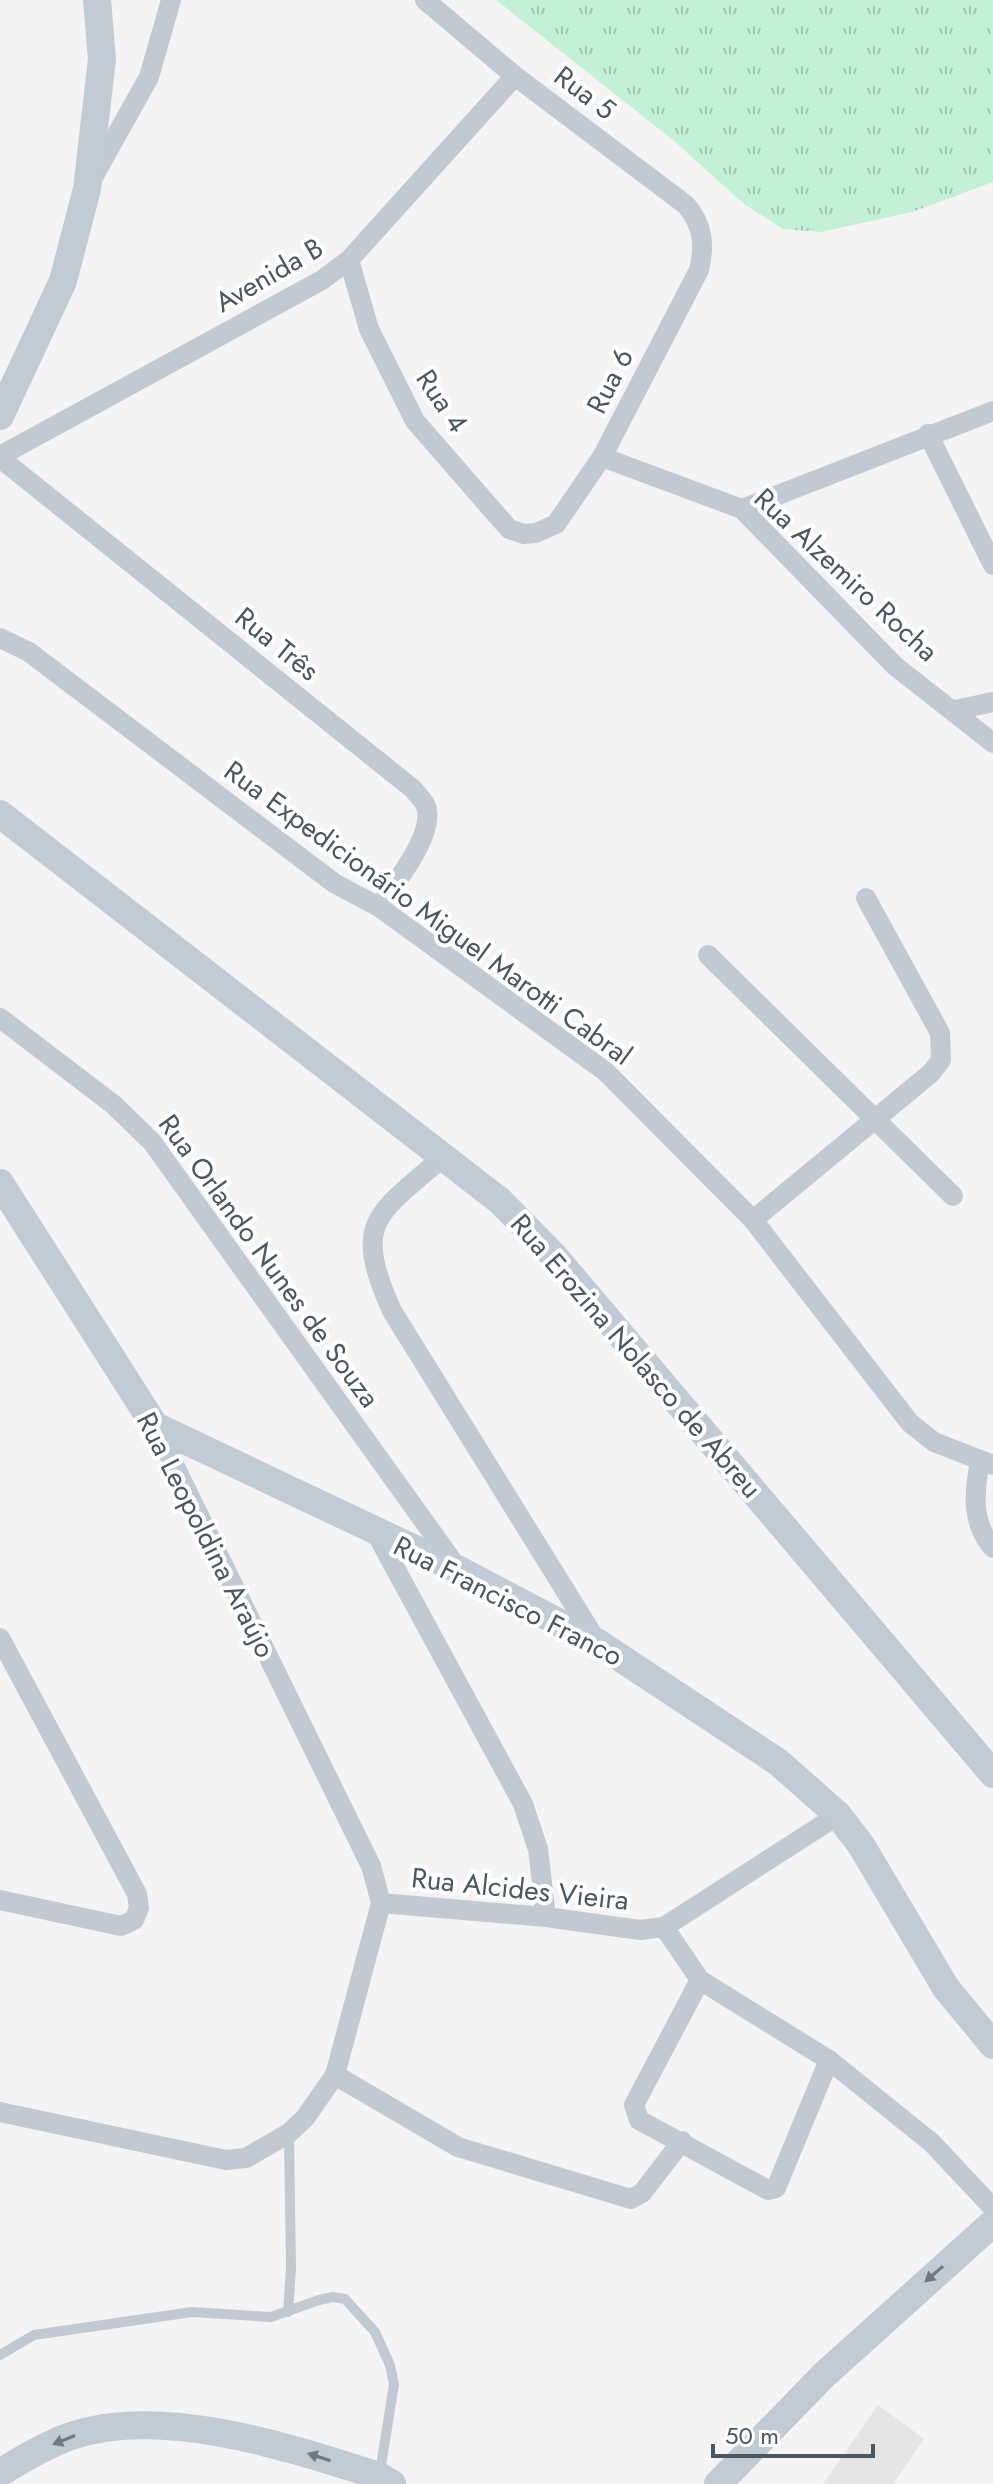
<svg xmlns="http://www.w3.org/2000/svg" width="993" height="2484" font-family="Jost,sans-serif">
	<defs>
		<pattern id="grass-tufts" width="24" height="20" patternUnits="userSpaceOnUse" patternTransform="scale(2)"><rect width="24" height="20" fill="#c3f1d5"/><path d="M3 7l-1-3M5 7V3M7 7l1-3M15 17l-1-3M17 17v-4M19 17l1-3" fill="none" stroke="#a0c6b0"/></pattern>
	</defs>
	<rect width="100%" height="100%" fill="#f5f3f3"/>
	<path fill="#e6e4e5" d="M 878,2405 L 924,2439 L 893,2484 L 823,2484 Z"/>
	<path fill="url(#grass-tufts)" d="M 496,0 L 993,0 L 993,182 L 912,212 L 821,232 L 783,229 L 744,204 L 673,140 Z"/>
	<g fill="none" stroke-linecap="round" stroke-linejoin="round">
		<g stroke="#c1cad2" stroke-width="10">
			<path d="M 288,2312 L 291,2268 L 289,2134"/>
			<path d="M 0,2355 L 34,2335 L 192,2312 L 271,2317 L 319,2300 L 333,2297 L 345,2299 L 375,2332 L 390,2365 L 394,2384 L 380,2472"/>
		</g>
		<g stroke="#c1cad2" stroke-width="20">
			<path d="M 92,179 L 149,77 L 171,0"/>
			<path d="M 349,260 L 369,329 L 415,421 L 509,529 L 524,534 L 536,533 L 556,524 L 602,457 L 699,270 C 705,245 703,225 686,205 L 515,76 L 425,0"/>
			<path d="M 928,434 L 993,565"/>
			<path d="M 0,456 L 322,280 L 349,260 L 515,76"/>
			<path d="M 602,457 L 742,509 L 895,666 L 993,743"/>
			<path d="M 0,458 L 413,789 C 417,794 422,799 425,804 C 438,832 394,884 379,907"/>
			<path d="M 742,509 L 993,411"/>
			<path d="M 0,638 L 29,652 L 334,883 L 379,907 L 606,1072 L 753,1220 L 910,1423 L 934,1442 L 993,1465"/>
			<path d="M 955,710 L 993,702"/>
			<path d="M 708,955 L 953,1196"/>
			<path d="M 0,1018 L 114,1105 L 152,1142 L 456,1566"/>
			<path d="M 445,1155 C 378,1215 351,1219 392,1311 L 596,1640"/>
			<path d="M 753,1220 L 931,1073 L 941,1060 L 940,1033 L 866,898"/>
			<path d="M 155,1426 L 371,1866 L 381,1903"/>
			<path d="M 980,1462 C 974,1492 971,1523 993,1548"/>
			<path d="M 376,1533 L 523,1804 L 538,1849 L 546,1917"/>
			<path d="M 0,1638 L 137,1894 L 139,1908 L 134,1920 L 121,1926 L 0,1900"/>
			<path d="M 664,1927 L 700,1980 L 829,2060 L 932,2143 L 993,2208"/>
			<path d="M 700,1980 L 634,2105 L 639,2120 L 768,2190 L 776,2188 L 829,2060"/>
			<path d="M 335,2075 L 458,2147 L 631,2199 L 642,2193 L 682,2141"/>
			<path d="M 0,2112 L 226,2160 L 246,2158 L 289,2133 L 305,2118 L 335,2075 L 381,1903 L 546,1917 L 640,1930 L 664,1927 L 838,1815"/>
		</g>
		<g stroke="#c1cbd6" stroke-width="28">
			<path d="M 0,416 L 63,281 L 87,189 L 102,59 L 97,0"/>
			<path d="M 0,814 L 500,1201 L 554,1256 L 993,1774"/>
			<path d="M 0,1183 L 155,1426 L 459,1570 L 598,1643 L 778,1762 L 838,1815 L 861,1845 L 946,1988 L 993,2045"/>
			<path d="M 0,2473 C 22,2459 46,2445 71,2436 C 164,2405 290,2448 379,2476 L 392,2484"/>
			<path d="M 718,2484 L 824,2375 L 993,2223"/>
		</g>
	</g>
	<defs><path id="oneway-solid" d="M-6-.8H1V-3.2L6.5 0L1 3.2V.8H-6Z" transform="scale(2)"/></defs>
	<g fill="#6e7984">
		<use href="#oneway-solid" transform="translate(934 2274) rotate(139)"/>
		<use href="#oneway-solid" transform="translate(64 2440) rotate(158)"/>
		<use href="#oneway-solid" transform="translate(319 2457) rotate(-162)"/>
	</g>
	<g text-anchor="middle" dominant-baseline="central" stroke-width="8" stroke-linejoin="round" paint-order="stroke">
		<g font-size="28" fill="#4a5661" stroke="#fff">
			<text transform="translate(585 93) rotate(37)">Rua 5</text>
			<text transform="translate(269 275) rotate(-30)">Avenida B</text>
			<text transform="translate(610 381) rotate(-63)">Rua 6</text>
			<text transform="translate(442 401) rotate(56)">Rua 4</text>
			<text transform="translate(846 575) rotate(43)">Rua Alzemiro Rocha</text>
			<text transform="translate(277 644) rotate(39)">Rua Três</text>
			<text transform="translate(428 913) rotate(36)">Rua Expedicionário Miguel Marotti Cabral</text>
			<text transform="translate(269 1261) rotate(54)">Rua Orlando Nunes de Souza</text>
			<text transform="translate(636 1356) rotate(49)">Rua Erozina Nolasco de Abreu</text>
			<text transform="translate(206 1535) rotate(63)">Rua Leopoldina Araújo</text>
			<text transform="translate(508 1601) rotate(27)">Rua Francisco Franco</text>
			<text transform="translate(520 1889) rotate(6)">Rua Alcides Vieira</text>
		</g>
	</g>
	<path d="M713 2444v12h160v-12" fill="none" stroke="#4a5661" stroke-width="4"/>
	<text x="725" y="2444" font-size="24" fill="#4a5661" stroke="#ffffff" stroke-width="6" paint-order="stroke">50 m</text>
</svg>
